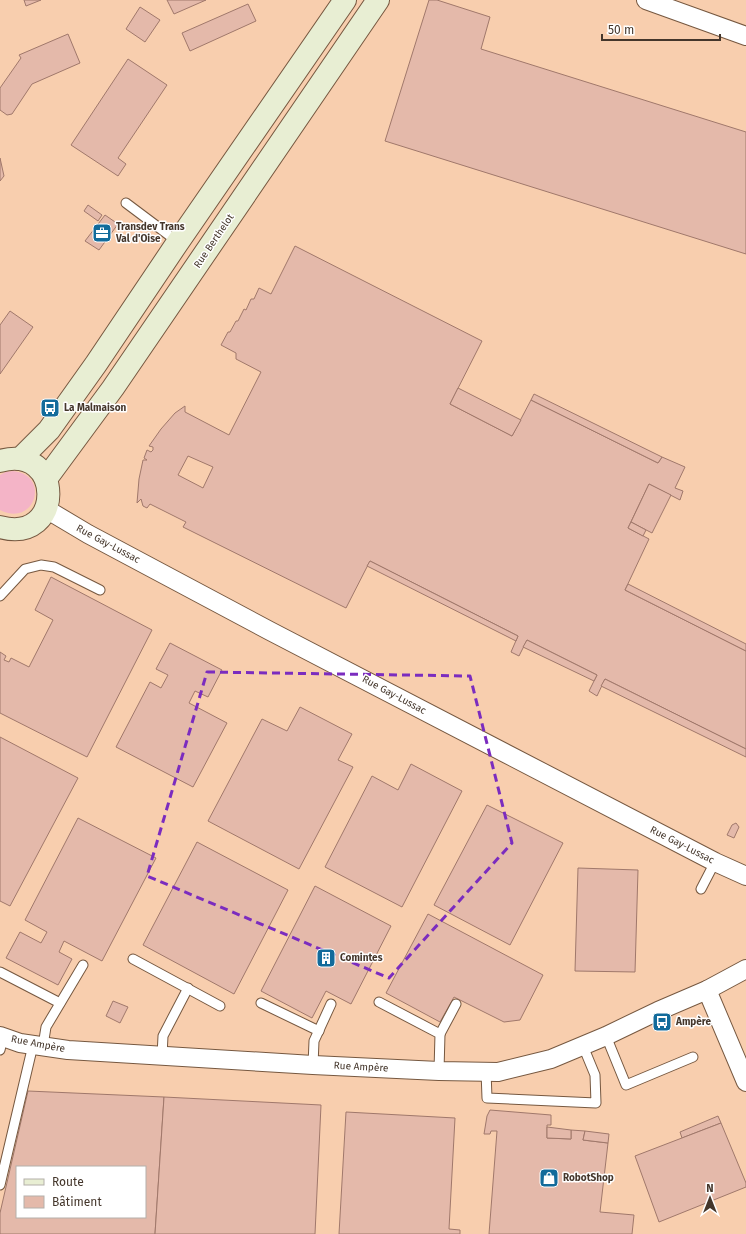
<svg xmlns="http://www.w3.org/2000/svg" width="746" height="1234" font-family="'Fira Sans',sans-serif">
	<rect width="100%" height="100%" fill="#fedbbf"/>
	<path fill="#f8ceae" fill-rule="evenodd" d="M 0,0 L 746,0 L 746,1234 L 0,1234 ZM 17,1167 L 145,1167 L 145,1217 L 17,1217 Z"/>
	<path fill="#f4b4c7" d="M 13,471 C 51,475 35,528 0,510 L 0,475 L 6,472 Z"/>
	<g fill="#e4b9aa" stroke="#a0786b" fill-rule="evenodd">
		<path d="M 24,0 L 41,0 L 26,6 Z"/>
		<path d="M 167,0 L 206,0 L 174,14 Z"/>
		<path d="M 429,0 L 437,0 L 490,17 L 481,49 L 746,132 L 746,254 L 385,141 Z"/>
		<path d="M 248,4 L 256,21 L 190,51 L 182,33 Z"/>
		<path d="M 140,7 L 160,20 L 145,42 L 126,29 Z"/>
		<path d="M 68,34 L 80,63 L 32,84 L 12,114 L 7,115 L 0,110 L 0,88 L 21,58 L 19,55 Z"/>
		<path d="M 128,59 L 167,85 L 118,158 L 126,164 L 118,176 L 71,145 Z"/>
		<path d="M 0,158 L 4,176 L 0,181 Z"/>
		<path d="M 88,205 L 102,215 L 98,221 L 84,211 Z"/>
		<path d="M 105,215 L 118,224 L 99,250 L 85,241 Z"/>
		<path d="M 295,246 L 482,341 L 450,404 L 512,436 L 531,400 L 658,463 L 662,457 L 685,467 L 675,488 L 683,491 L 680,500 L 649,484 L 628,528 L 649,539 L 625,590 L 746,651 L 746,749 L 605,679 L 597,696 L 589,691 L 597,675 L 527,640 L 519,656 L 511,652 L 518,636 L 370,561 L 346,608 L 183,527 L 186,522 L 150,504 L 147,508 L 143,506 L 141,499 L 137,503 L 139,479 L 143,460 L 147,460 L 144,458 L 147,450 L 151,452 L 153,450 L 153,447 L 149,446 L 161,429 L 175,413 L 185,406 L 185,412 L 229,435 L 261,372 L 236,359 L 236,353 L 221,345 L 228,332 L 230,332 L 236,321 L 238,321 L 244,309 L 246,310 L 251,299 L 254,299 L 259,288 L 271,294 ZM 188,456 L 213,467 L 203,488 L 178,475 Z"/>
		<path d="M 10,311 L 33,327 L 0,374 L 0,325 Z"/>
		<path d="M 458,388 L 521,420 L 512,436 L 450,404 Z"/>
		<path d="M 534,394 L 662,457 L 658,463 L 531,400 Z"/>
		<path d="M 649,484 L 671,495 L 652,533 L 631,522 Z"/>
		<path d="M 631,522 L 646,530 L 643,536 L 628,528 Z"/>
		<path d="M 370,561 L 518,636 L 516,641 L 367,566 Z"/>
		<path d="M 51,577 L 152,630 L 87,757 L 0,713 L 0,652 L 6,656 L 4,660 L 9,662 L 11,658 L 29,667 L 53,620 L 35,610 Z"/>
		<path d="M 628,584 L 746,644 L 746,651 L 625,590 Z"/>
		<path d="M 527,640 L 597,675 L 594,681 L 523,647 Z"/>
		<path d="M 170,643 L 222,670 L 208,697 L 195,691 L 189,703 L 227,723 L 193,787 L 116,747 L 150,682 L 161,688 L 168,675 L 156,669 Z"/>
		<path d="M 605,679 L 746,749 L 746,757 L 601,686 Z"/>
		<path d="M 300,707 L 352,734 L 338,760 L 353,767 L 299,869 L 208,821 L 262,719 L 287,731 Z"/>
		<path d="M 0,737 L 78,778 L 10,906 L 0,901 Z"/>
		<path d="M 411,764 L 462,791 L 402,907 L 325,867 L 372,776 L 398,790 Z"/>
		<path d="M 487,805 L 563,843 L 510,945 L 434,905 Z"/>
		<path d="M 78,818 L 156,858 L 102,961 L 64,941 L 59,952 L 72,959 L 58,985 L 6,958 L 20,932 L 41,943 L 47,932 L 25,920 Z"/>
		<path d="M 736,823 L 739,827 L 734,838 L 727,835 L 732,825 Z"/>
		<path d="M 197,842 L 288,890 L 234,994 L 143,945 Z"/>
		<path d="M 578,868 L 638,870 L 635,972 L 575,971 Z"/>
		<path d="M 315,886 L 391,926 L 351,1004 L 326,991 L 312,1018 L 261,991 Z"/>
		<path d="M 428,914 L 543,975 L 520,1020 L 504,1022 L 454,997 L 440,1022 L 386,993 Z"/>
		<path d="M 113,1001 L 128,1007 L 120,1023 L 106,1016 Z"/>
		<path d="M 28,1091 L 164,1097 L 155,1234 L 0,1234 L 0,1213 ZM 17,1167 L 145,1167 L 145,1217 L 17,1217 Z"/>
		<path d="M 164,1097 L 321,1105 L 315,1234 L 155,1234 Z"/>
		<path d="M 490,1110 L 551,1115 L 551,1125 L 547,1125 L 547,1138 L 571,1139 L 571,1130 L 585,1131 L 583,1140 L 608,1143 L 600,1212 L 634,1215 L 632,1234 L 489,1234 L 497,1131 L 491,1131 L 490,1134 L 484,1134 L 487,1116 Z"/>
		<path d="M 346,1112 L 455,1118 L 449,1229 L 460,1230 L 460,1234 L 339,1234 Z"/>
		<path d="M 718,1116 L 721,1123 L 682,1138 L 680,1132 Z"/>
		<path d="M 721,1123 L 746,1183 L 746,1187 L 659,1222 L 635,1156 Z"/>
		<path d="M 547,1127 L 571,1130 L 571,1139 L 547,1138 Z"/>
		<path d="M 585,1131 L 609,1134 L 608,1143 L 583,1140 Z"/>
	</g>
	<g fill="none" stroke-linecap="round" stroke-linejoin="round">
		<defs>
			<g id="lane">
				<path d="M 126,203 L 178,242"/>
				<path d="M 0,596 L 25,569 L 41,565 L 54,567 L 100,590"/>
				<path d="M 701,889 L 715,862"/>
				<path d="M 133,959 L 220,1006"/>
				<path d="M 0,972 L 60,1003"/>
				<path d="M 379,1002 L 440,1034 L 439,1071"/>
				<path d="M 261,1003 L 319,1031"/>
				<path d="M 440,1034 L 456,1004"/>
				<path d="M 606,1036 L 626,1085 L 693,1057"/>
				<path d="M 43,1046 L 46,1027 L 83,965"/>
				<path d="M 0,1050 L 3,1037"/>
				<path d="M 162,1056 L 163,1036 L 188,988"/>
				<path d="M 313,1065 L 314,1041 L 331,1004"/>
				<path d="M 486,1071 L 487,1098 L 596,1103 L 595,1075 L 583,1046"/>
				<path d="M 0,1185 L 33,1045"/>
			</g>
			<g id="street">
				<path d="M 646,0 L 746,36"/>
				<path d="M 46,509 L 88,534 L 270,631 L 715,862 L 746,876"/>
				<path d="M 707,990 L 746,1082"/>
				<path d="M 0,1036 L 20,1043 L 68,1050 L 313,1065 L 439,1071 L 498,1072 L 551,1059 L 606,1036 L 658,1011 L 707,990 L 746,969"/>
			</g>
			<g id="secondary">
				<path d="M 20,459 L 49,430 L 96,364 L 178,242 L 345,0"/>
				<path d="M 0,461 C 64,443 65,545 0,527"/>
				<path d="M 46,479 L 113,388 L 378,0"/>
			</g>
		</defs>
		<use href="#lane" stroke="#765840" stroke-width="11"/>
		<use href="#street" stroke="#765840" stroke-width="20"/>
		<use href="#secondary" stroke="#765840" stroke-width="24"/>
		<use href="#lane" stroke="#fff" stroke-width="9"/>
		<use href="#street" stroke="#fff" stroke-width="18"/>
		<use href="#secondary" stroke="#e8eed3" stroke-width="22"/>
	</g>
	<path fill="none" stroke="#7b2cbf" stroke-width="3" stroke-dasharray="8 5" stroke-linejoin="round" d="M 207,672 L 470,676 L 512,843 L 389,978 L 147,876 Z"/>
	<defs>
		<symbol id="office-square" viewBox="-11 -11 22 22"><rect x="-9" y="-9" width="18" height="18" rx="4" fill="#126b9b" stroke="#fff"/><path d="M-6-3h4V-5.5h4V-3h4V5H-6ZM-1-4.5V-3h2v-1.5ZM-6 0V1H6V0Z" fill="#fff"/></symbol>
		<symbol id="bus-square" viewBox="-11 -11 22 22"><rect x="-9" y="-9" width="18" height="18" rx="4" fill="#126b9b" stroke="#fff"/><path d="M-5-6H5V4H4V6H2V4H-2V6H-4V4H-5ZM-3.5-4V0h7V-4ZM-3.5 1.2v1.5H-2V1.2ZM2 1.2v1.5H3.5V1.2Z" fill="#fff"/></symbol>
		<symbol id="building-square" viewBox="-11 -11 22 22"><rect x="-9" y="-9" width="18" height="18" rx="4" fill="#126b9b" stroke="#fff"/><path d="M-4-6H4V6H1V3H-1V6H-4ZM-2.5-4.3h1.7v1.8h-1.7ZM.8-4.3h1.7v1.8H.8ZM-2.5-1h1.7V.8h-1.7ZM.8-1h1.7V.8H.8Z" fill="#fff"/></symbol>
		<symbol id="shop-square" viewBox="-11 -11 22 22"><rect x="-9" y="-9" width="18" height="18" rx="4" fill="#126b9b" stroke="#fff"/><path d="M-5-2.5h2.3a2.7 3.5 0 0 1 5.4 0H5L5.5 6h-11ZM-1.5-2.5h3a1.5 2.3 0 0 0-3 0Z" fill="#fff"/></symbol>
	</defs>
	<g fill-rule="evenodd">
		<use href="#office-square" x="91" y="222" width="22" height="22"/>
		<use href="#bus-square" x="39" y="397" width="22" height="22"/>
		<use href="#building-square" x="315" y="947" width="22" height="22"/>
		<use href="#bus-square" x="651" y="1011" width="22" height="22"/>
		<use href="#shop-square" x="538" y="1167" width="22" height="22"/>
	</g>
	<g text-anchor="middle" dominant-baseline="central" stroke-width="3" stroke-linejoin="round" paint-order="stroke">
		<g font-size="10" font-weight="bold" fill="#44362b" stroke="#fff" text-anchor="start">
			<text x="116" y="227">Transdev Trans<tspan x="116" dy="12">Val d'Oise</tspan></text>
			<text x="64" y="408">La Malmaison</text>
			<text x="340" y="958">Comintes</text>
			<text x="676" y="1022">Ampère</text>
			<text x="563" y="1178">RobotShop</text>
		</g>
		<g font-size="10" fill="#44362b" stroke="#fff">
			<text transform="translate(214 241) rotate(-56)">Rue Berthelot</text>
			<text transform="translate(108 544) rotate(28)">Rue Gay-Lussac</text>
			<text transform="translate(394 695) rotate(28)">Rue Gay-Lussac</text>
			<text transform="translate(682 845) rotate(27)">Rue Gay-Lussac</text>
			<text transform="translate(38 1044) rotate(11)">Rue Ampère</text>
			<text transform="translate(361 1067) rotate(3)">Rue Ampère</text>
		</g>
	</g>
	<rect x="16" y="1166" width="130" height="52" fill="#ffffff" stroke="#b4afaa"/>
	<rect x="24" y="1179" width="20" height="6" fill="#e8eed3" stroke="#b4afaa"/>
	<text x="52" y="1186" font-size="12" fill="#44362b">Route</text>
	<rect x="24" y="1196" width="20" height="12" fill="#e4b9aa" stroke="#b4afaa"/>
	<text x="52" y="1206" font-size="12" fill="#44362b">Bâtiment</text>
	<g transform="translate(710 1198)" stroke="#ffffff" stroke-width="3" paint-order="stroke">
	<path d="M0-3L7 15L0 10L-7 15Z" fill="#44362b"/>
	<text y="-6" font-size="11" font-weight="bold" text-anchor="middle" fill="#44362b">N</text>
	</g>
	<path d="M602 34v6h118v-6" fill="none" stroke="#44362b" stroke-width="2"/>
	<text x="608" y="34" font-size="12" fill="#44362b" stroke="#ffffff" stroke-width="3" paint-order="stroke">50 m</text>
</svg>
